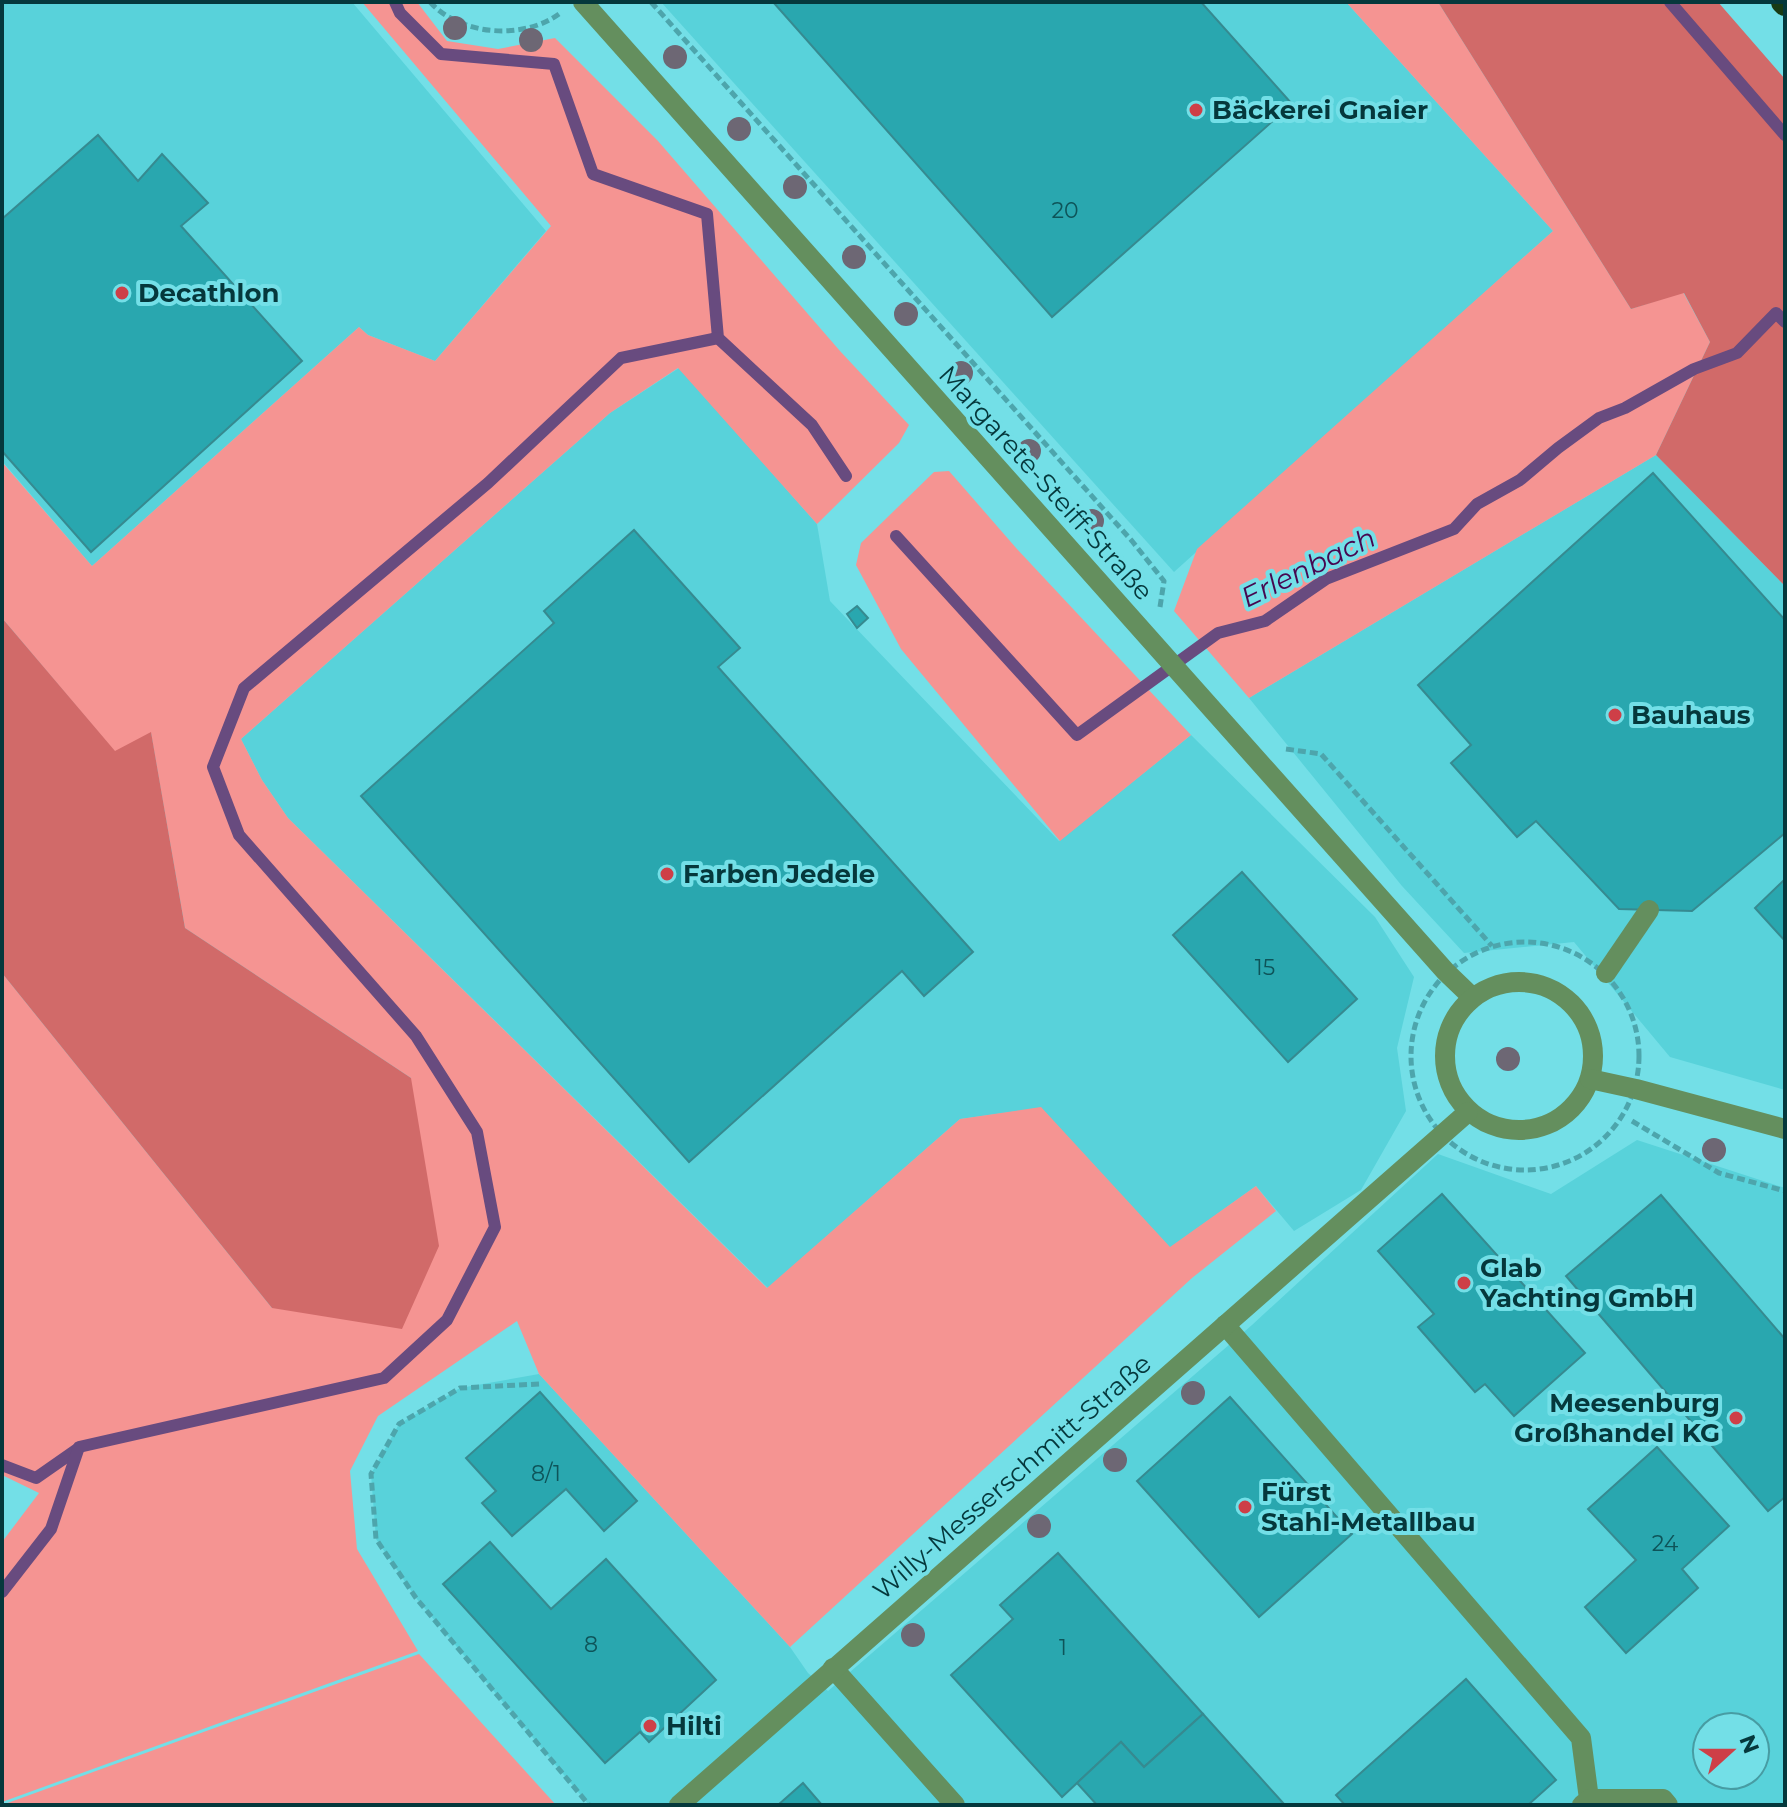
<svg xmlns="http://www.w3.org/2000/svg" width="1787" height="1807" font-family="Montserrat,sans-serif">
	<rect width="100%" height="100%" fill="#73dfe7"/>
	<g fill="#58d2da" fill-rule="evenodd">
		<path d="M 2,2 L 352,2 L 546,231 L 435,361 L 368,335 L 359,327 L 92,566 L 2,461 Z"/>
		<path d="M 661,2 L 1346,2 L 1553,231 L 1174,572 Z"/>
		<path d="M 679,368 L 817,524 L 830,601 L 1059,841 L 1191,735 L 1375,917 L 1414,977 L 1397,1048 L 1406,1111 L 1361,1190 L 1294,1231 L 1256,1186 L 1170,1248 L 1041,1108 L 960,1119 L 768,1288 L 288,818 L 262,780 L 241,739 L 610,413 Z"/>
		<path d="M 1656,455 L 1785,586 L 1785,1090 L 1670,1057 L 1574,942 L 1464,953 L 1402,886 L 1249,698 Z"/>
		<path d="M 1637,1140 L 1785,1188 L 1785,1805 L 589,1805 L 416,1598 L 376,1539 L 371,1474 L 399,1424 L 460,1388 L 539,1374 L 790,1647 L 808,1673 L 828,1691 L 1252,1325 L 1438,1154 L 1551,1194 ZM 1707,1727 L 1755,1727 L 1755,1775 L 1707,1775 Z"/>
	</g>
	<g fill="#f59492">
		<path d="M 362,2 L 417,2 L 447,41 L 498,49 L 555,38 L 658,141 L 840,351 L 909,425 L 899,443 L 817,524 L 678,368 L 610,413 L 241,739 L 262,780 L 288,818 L 767,1288 L 960,1119 L 1041,1107 L 1170,1247 L 1256,1186 L 1276,1211 L 1192,1278 L 790,1647 L 539,1374 L 517,1321 L 378,1416 L 350,1471 L 357,1549 L 418,1651 L 2,1802 L 2,1542 L 39,1493 L 2,1475 L 2,973 L 272,1308 L 411,1078 L 185,928 L 151,733 L 115,752 L 2,618 L 2,462 L 92,566 L 359,327 L 368,335 L 435,361 L 551,226 Z"/>
		<path d="M 1346,2 L 1438,2 L 1631,309 L 1683,292 L 1710,342 L 1656,455 L 1249,698 L 1174,611 L 1197,549 L 1553,231 Z"/>
		<path d="M 949,471 L 1017,549 L 1191,735 L 1060,841 L 901,649 L 856,565 L 861,543 L 934,472 Z"/>
		<path d="M 419,1654 L 556,1805 L 2,1805 Z"/>
	</g>
	<g fill="#d16a69">
		<path d="M 1438,2 L 1718,2 L 1785,79 L 1785,586 L 1656,455 L 1710,342 L 1684,293 L 1631,309 Z"/>
		<path d="M 2,618 L 115,751 L 151,732 L 185,928 L 411,1078 L 439,1246 L 402,1329 L 272,1308 L 2,973 Z"/>
	</g>
	<g fill="none" stroke-linecap="round" stroke-linejoin="round">
		<g stroke="#684b7f" stroke-width="12">
			<path d="M 395,2 L 400,13 L 441,54 L 554,64 L 593,174 L 707,214 L 718,338 L 812,425 L 846,476"/>
			<path d="M 1670,2 L 1785,135"/>
			<path d="M 896,536 L 1077,735 L 1218,633 L 1265,621 L 1326,579 L 1454,529 L 1477,504 L 1520,480 L 1558,448 L 1599,418 L 1625,408 L 1694,369 L 1737,353 L 1776,313 L 1785,322"/>
			<path d="M 2,1465 L 36,1478 L 79,1448"/>
			<path d="M 2,1592 L 51,1529 L 79,1447 L 384,1378 L 447,1320 L 495,1227 L 477,1132 L 416,1036 L 239,835 L 213,767 L 244,688 L 488,483 L 621,358 L 718,338"/>
		</g>
	</g>
	<g fill="#29a7af" stroke="#368a90" stroke-width="2">
		<path d="M 773,2 L 1201,2 L 1292,104 L 1052,317 Z"/>
		<path d="M 98,135 L 138,181 L 162,154 L 208,203 L 181,226 L 302,361 L 91,552 L 2,451 L 2,219 Z"/>
		<path d="M 1653,473 L 1785,620 L 1785,833 L 1692,911 L 1619,909 L 1536,821 L 1517,837 L 1451,763 L 1471,745 L 1418,685 Z"/>
		<path d="M 634,530 L 740,648 L 718,667 L 973,952 L 924,996 L 902,971 L 689,1162 L 361,796 L 554,623 L 544,611 Z"/>
		<path d="M 857,606 L 868,618 L 857,628 L 847,614 Z"/>
		<path d="M 1242,872 L 1357,999 L 1288,1062 L 1173,935 Z"/>
		<path d="M 1785,879 L 1785,941 L 1755,908 Z"/>
		<path d="M 1442,1194 L 1585,1353 L 1514,1416 L 1485,1384 L 1475,1392 L 1418,1327 L 1434,1314 L 1378,1251 Z"/>
		<path d="M 1661,1195 L 1785,1339 L 1785,1497 L 1768,1511 L 1566,1276 Z"/>
		<path d="M 540,1392 L 637,1501 L 604,1531 L 566,1489 L 512,1536 L 482,1503 L 496,1491 L 466,1458 Z"/>
		<path d="M 1230,1397 L 1352,1534 L 1259,1617 L 1137,1481 Z"/>
		<path d="M 1657,1447 L 1729,1526 L 1682,1569 L 1698,1588 L 1626,1653 L 1585,1607 L 1636,1560 L 1588,1509 Z"/>
		<path d="M 490,1542 L 551,1609 L 606,1559 L 716,1680 L 649,1742 L 640,1732 L 605,1763 L 443,1584 Z"/>
		<path d="M 1058,1553 L 1203,1714 L 1144,1767 L 1121,1742 L 1062,1797 L 951,1675 L 1013,1619 L 1000,1605 Z"/>
		<path d="M 1466,1679 L 1556,1780 L 1528,1805 L 1345,1805 L 1336,1795 Z"/>
		<path d="M 1203,1714 L 1284,1804 L 1283,1805 L 1097,1805 L 1077,1783 L 1121,1742 L 1144,1767 Z"/>
		<path d="M 803,1783 L 822,1805 L 778,1805 Z"/>
	</g>
	<g fill="none" stroke-linecap="round" stroke-linejoin="round">
		<g stroke="#4da5ac" stroke-width="5" stroke-dasharray="8 4" stroke-linecap="butt">
			<path d="M 430,2 C 461,36 523,40 559,14"/>
			<path d="M 651,2 L 1132,541 L 1164,581 L 1160,607"/>
			<path d="M 1286,749 L 1321,754 L 1492,946"/>
			<circle cx="1525" cy="1056" r="114"/>
			<path d="M 1632,1121 L 1719,1173 L 1785,1191"/>
			<path d="M 539,1384 L 460,1388 L 399,1424 L 371,1474 L 376,1539 L 416,1598 L 589,1805"/>
		</g>
		<g stroke="#648f5e" stroke-width="20">
			<path d="M 583,2 L 1446,972 L 1472,997"/>
			<path d="M 1606,973 L 1649,910"/>
			<circle cx="1519" cy="1056" r="74"/>
			<path d="M 1590,1079 L 1636,1089 L 1785,1129"/>
			<path d="M 1225,1325 L 1581,1738 L 1589,1799 L 1582,1805"/>
			<path d="M 833,1668 L 955,1805"/>
			<path d="M 1589,1799 L 1663,1799 L 1668,1805"/>
			<path d="M 679,1805 L 1468,1112"/>
		</g>
		<path stroke="#183b14" stroke-width="24" d="M 1783,2 L 1785,4"/>
	</g>
	<g fill="#6d6774">
		<circle cx="455" cy="28" r="12"/>
		<circle cx="531" cy="40" r="12"/>
		<circle cx="675" cy="57" r="12"/>
		<circle cx="739" cy="129" r="12"/>
		<circle cx="795" cy="187" r="12"/>
		<circle cx="854" cy="257" r="12"/>
		<circle cx="906" cy="314" r="12"/>
		<circle cx="961" cy="373" r="12"/>
		<circle cx="1029" cy="451" r="12"/>
		<circle cx="1092" cy="521" r="12"/>
		<circle cx="1508" cy="1059" r="12"/>
		<circle cx="1714" cy="1150" r="12"/>
		<circle cx="1193" cy="1393" r="12"/>
		<circle cx="1115" cy="1460" r="12"/>
		<circle cx="1039" cy="1526" r="12"/>
		<circle cx="913" cy="1635" r="12"/>
	</g>
	<g fill="#ce3f47" stroke="#73dfe7" stroke-width="3">
		<circle cx="1196" cy="110" r="8"/>
		<circle cx="122" cy="293" r="8"/>
		<circle cx="1615" cy="715" r="8"/>
		<circle cx="667" cy="874" r="8"/>
		<circle cx="1464" cy="1283" r="8"/>
		<circle cx="1736" cy="1418" r="8"/>
		<circle cx="1245" cy="1507" r="8"/>
		<circle cx="650" cy="1726" r="8"/>
	</g>
	<g text-anchor="middle" dominant-baseline="central" stroke-width="8" stroke-linejoin="round" paint-order="stroke">
		<g font-size="22" fill="#0e5459">
			<text x="1065" y="210">20</text>
			<text x="1265" y="967">15</text>
			<text x="546" y="1473">8/1</text>
			<text x="1665" y="1543">24</text>
			<text x="591" y="1644">8</text>
			<text x="1063" y="1647">1</text>
		</g>
		<g font-size="26" font-weight="bold" fill="#05383c" stroke="#73dfe7" text-anchor="start">
			<text x="1212" y="110">Bäckerei Gnaier</text>
			<text x="138" y="293">Decathlon</text>
			<text x="1631" y="715">Bauhaus</text>
			<text x="683" y="874">Farben Jedele</text>
			<text x="1480" y="1268">Glab<tspan x="1480" dy="30">Yachting GmbH</tspan></text>
			<text x="1720" y="1403" text-anchor="end">Meesenburg<tspan x="1720" dy="30">Großhandel KG</tspan></text>
			<text x="1261" y="1492">Fürst<tspan x="1261" dy="30">Stahl-Metallbau</tspan></text>
			<text x="666" y="1726">Hilti</text>
		</g>
		<g font-size="26" fill="#05383c" stroke="#73dfe7">
			<text transform="translate(1046 483) rotate(48)">Margarete-Steiff-Straße</text>
			<text transform="translate(1012 1477) rotate(-41)">Willy-Messerschmitt-Straße</text>
		</g>
		<g font-size="28" font-style="italic" fill="#470750" stroke="#73dfe7">
			<text transform="translate(1308 567) rotate(-26)">Erlenbach</text>
		</g>
	</g>
	<rect width="1787" height="1807" fill="none" stroke="#05383c" stroke-width="8"/>
	<g transform="translate(1731 1751) rotate(69)"><circle r="38" fill="#73dfe7" stroke="#479ca3" stroke-width="2"/>
	<path d="M0-6L14 30L0 20L-14 30Z" fill="#ce3f47"/>
	<text y="-12" font-size="22" font-weight="bold" text-anchor="middle" fill="#05383c">N</text>
	</g>
</svg>
